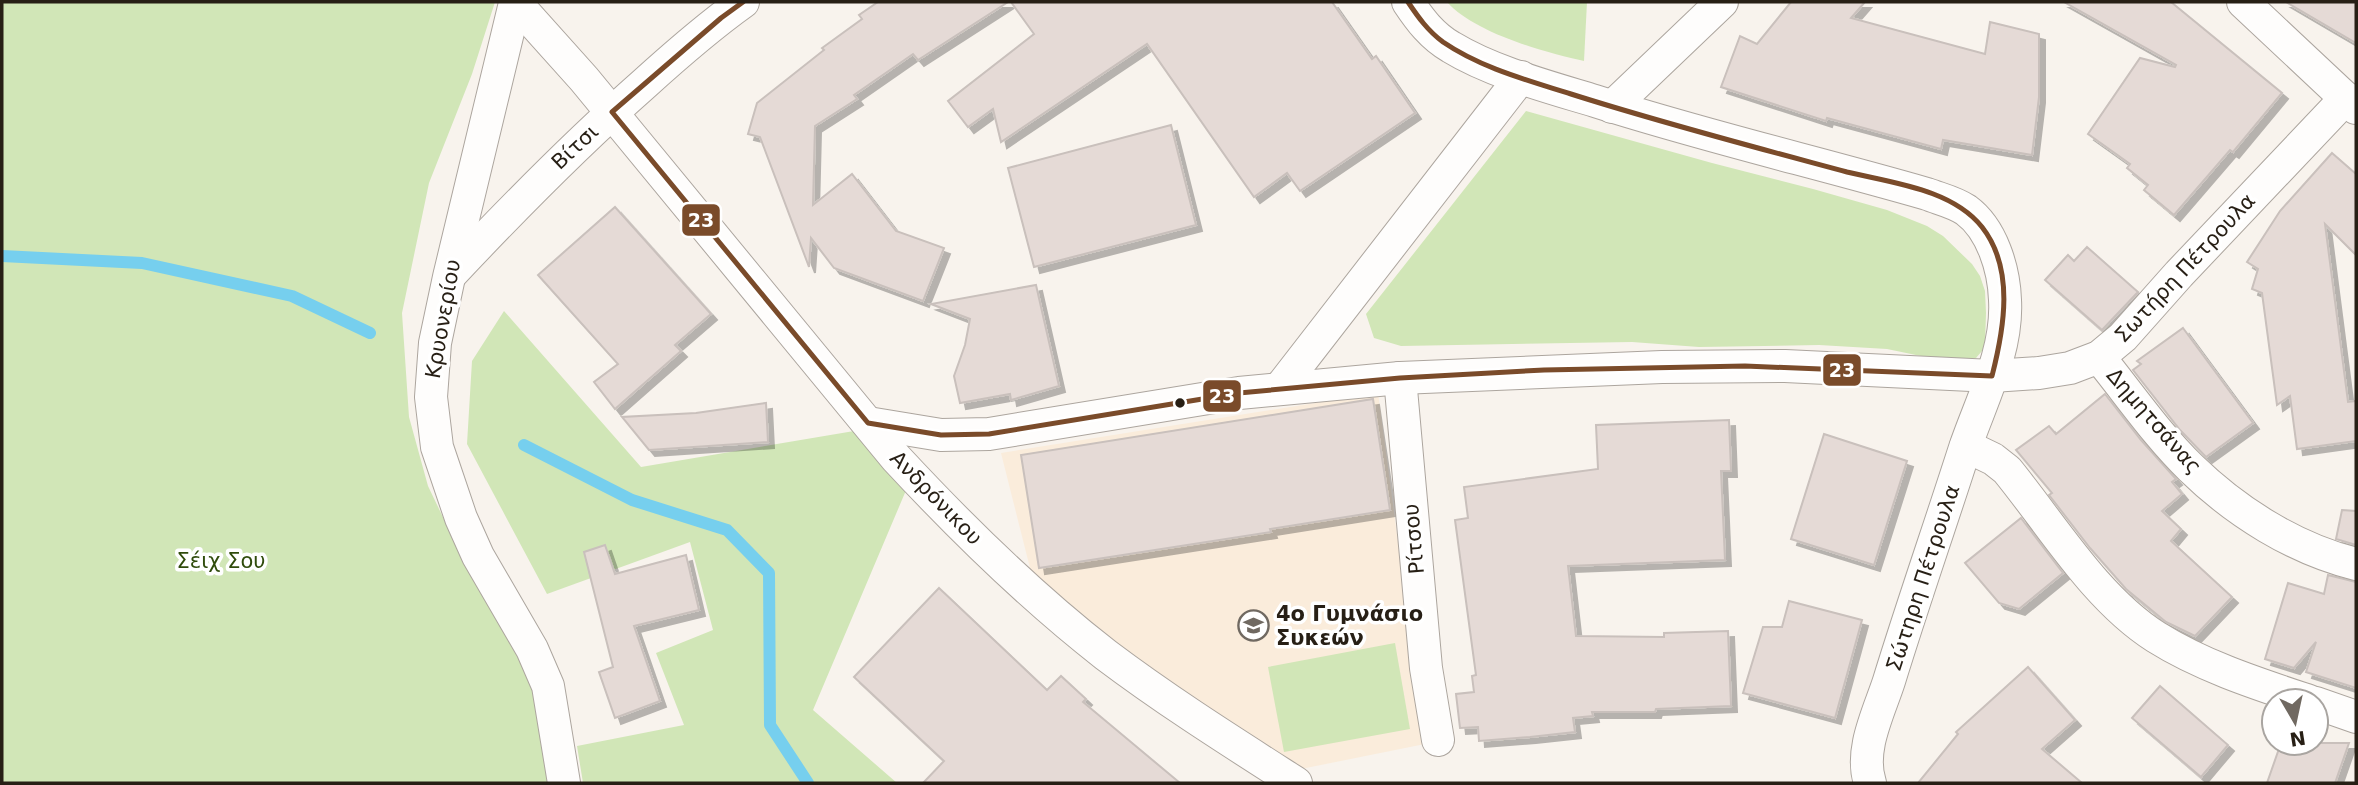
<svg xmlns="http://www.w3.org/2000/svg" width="2358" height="785" font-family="'DejaVu Sans',sans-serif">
	<defs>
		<filter id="shadow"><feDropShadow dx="6" dy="6" stdDeviation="0" flood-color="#0004"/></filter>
	</defs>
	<rect width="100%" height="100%" fill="#f8f3ed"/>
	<path fill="#faecdb" d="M 1378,393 L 1425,744 L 1296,770 L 1161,681 L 1031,572 L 1001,453 Z"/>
	<g fill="#d1e6b7">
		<path d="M 2,2 L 495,2 L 472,74 L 429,183 L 402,313 L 409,417 L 428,486 L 452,536 L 524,665 L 535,694 L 549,783 L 2,783 Z"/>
		<path d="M 1447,2 L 1587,2 L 1584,61 C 1545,53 1473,32 1447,2 Z"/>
		<path d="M 1526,111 L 1712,163 L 1813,189 L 1887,210 L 1927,226 L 1943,236 L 1972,264 L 1980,276 L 1985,291 L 1986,313 L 1985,345 L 1982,351 L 1976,358 L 1968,360 L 1940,360 L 1887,349 L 1819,345 L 1699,347 L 1632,342 L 1401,346 L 1374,338 L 1366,314 Z"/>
		<path d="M 504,311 L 641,467 L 860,430 L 907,488 L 813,710 L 897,783 L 583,783 L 577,746 L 684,725 L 656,653 L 713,630 L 690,542 L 547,594 L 467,444 L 472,361 Z"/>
		<path d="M 1395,643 L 1410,729 L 1284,752 L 1268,667 Z"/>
	</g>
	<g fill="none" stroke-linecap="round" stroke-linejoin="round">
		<g stroke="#76cfee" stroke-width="12">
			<path d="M 2,256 L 142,263 L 292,296 L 370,333"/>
			<path d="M 524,445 L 632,500 L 727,530 L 769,573 L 770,725 L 808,783"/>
		</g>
	</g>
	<g fill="#e5dad6" stroke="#c9c0bc" stroke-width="2" filter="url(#shadow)">
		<path d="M 878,2 L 1008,2 L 918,60 L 913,54 L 854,95 L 857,99 L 815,126 L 813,205 L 852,174 L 896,231 L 944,248 L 923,301 L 834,268 L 811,238 L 809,267 L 760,137 L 748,134 L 757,103 L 824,50 L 822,48 L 862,19 L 859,15 Z"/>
		<path d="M 1011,2 L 1332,2 L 1372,59 L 1376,56 L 1415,113 L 1300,191 L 1287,173 L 1254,197 L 1147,44 L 1001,142 L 993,109 L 968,127 L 948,101 L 1034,34 Z"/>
		<path d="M 1791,2 L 1865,2 L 1851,18 L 1985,54 L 1990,22 L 2039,34 L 2039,97 L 2032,155 L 1943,140 L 1941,149 L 1827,118 L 1826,121 L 1721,87 L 1740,36 L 1757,44 Z"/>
		<path d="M 2064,2 L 2171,2 L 2282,93 L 2233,152 L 2230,150 L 2174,215 L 2144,190 L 2148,185 L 2127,168 L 2130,164 L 2088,134 L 2140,58 L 2175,67 L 2176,65 Z"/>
		<path d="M 2286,2 L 2356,2 L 2356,43 Z"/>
		<path d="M 1171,125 L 1196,225 L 1034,267 L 1008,168 Z"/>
		<path d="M 2332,153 L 2356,174 L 2356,255 L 2325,224 L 2348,402 L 2356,401 L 2356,441 L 2297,449 L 2290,396 L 2277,405 L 2262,293 L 2252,289 L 2258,269 L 2247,262 L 2280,211 Z"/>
		<path d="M 615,207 L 711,314 L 675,345 L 681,351 L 615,409 L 594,382 L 618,364 L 538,275 Z"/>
		<path d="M 2087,247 L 2138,292 L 2102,330 L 2045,280 L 2068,255 L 2074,261 Z"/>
		<path d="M 1036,285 L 1059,386 L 1011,400 L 1010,394 L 960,403 L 954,376 L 965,345 L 970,319 L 931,304 Z"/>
		<path d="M 2183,328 L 2253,423 L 2206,457 L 2180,430 L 2133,370 L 2141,364 L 2137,361 Z"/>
		<path d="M 2105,394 L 2141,440 L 2176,479 L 2172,482 L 2182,494 L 2162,511 L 2181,529 L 2171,541 L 2232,597 L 2195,636 L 2166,622 L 2126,589 L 2090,548 L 2049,495 L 2052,493 L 2016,450 L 2049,426 L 2056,434 Z"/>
		<path d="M 1373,399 L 1390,510 L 1270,529 L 1271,532 L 1039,568 L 1021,455 Z"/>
		<path d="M 766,403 L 768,442 L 649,450 L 622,417 L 696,413 Z"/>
		<path d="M 1729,420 L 1731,471 L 1721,471 L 1725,560 L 1568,566 L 1576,636 L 1664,637 L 1664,633 L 1728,631 L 1731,706 L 1656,709 L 1655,712 L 1592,712 L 1593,716 L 1573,718 L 1575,732 L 1530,737 L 1479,741 L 1478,727 L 1460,728 L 1456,694 L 1474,692 L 1472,676 L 1476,675 L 1455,520 L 1468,518 L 1464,487 L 1598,469 L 1596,425 Z"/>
		<path d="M 1824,434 L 1907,461 L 1874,565 L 1791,539 Z"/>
		<path d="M 2342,510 L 2356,511 L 2356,545 L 2336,539 Z"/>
		<path d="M 2021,518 L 2063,573 L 2019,609 L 1999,603 L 1965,563 Z"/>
		<path d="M 605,545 L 615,574 L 686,555 L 699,610 L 634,626 L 660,701 L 615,718 L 599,672 L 613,667 L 584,552 Z"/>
		<path d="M 2328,575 L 2356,582 L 2356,688 L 2306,672 L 2316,642 L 2294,668 L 2265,659 L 2288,583 L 2324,594 Z"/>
		<path d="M 939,588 L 1047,690 L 1061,676 L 1086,699 L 1083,702 L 1180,783 L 923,783 L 944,761 L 854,677 Z"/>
		<path d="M 1789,601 L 1862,620 L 1835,718 L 1743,693 L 1763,627 L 1782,627 Z"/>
		<path d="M 2028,667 L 2075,720 L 2042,749 L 2082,783 L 1918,783 L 1958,734 L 1956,732 Z"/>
		<path d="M 2160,686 L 2228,745 L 2201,777 L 2132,718 Z"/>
		<path d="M 2281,743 L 2349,743 L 2335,783 L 2267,783 Z"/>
	</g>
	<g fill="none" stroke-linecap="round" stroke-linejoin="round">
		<defs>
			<g id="street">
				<path d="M 515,2 L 584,79 L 896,458 C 961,528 1030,596 1106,655 C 1167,701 1232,742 1296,783"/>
				<path d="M 1408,2 C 1420,20 1432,36 1451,47 C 1492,72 1549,87 1595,101 C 1704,136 1816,162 1927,194 C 1940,199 1954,202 1966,210 C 1992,229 2004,269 2005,300 C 2008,351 1981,401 1965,448 C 1940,526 1913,603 1889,681 C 1879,712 1859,750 1870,783"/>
				<path d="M 2243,2 L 2356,108"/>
				<path d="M 515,3 L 449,277 L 435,343 L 431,397 L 437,447 L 461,518 L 478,556 L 532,649 L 548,686 L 564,783"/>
				<path d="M 1612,107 L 1722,2"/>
				<path d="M 450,275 C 513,208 576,144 644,84 C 676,55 708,27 743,2"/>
				<path d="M 2099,357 C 2129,394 2157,435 2191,468 C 2236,512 2295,549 2356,564"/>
				<path d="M 1400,378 L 1426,668 L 1438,740"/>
				<path d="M 1280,388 L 1521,77"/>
				<path d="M 868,423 L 941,435 L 989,434 L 1239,393 L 1400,378 L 1662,367 L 1785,366 L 1992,376 L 2039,373 L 2070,368 L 2099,357 L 2123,337 L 2179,274 L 2346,98"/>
				<path d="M 1966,446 L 1993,459 L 2007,470 C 2052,525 2095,598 2156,637 C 2202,666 2258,684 2309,701"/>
				<path d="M 2316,703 L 2356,717"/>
			</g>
		</defs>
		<use href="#street" stroke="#aca59e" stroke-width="34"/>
		<use href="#street" stroke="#fefdfc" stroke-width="32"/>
		<defs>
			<path id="bus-1" d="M 743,2 L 721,18 L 612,112 L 868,423 L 941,435 L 989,434 L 1239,393 L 1400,378 L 1544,370 L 1745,366 L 1992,376 C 2004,329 2015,269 1982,227 C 1952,189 1892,183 1847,172 C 1754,147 1662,123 1571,94 C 1527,80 1481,68 1443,42 C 1428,31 1418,17 1408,2"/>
		</defs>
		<use href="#bus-1" stroke="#fff" stroke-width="10"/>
		<use href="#bus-1" stroke="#7a4b2a" stroke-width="5"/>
	</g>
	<defs>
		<symbol id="school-ring" viewBox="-11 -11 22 22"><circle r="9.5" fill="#fff" stroke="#706961" stroke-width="1.5"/><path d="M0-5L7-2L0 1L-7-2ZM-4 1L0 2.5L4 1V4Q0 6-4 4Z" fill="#706961"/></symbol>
	</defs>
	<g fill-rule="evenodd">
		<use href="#school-ring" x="1236" y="608" width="35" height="35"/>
	</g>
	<circle fill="#271f15" stroke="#fff" stroke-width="2.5" cx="1180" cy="403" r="6"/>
	<g text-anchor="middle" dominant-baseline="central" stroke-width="7" stroke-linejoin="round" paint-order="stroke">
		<g font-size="21" fill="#271f15" stroke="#fff">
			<text transform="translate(575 147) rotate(-43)">Βίτσι</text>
			<text transform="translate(2185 268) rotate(-47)">Σωτήρη Πέτρουλα</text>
			<text transform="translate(443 319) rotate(-80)">Κρυονερίου</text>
			<text transform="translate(2154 421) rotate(49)">Δημητσάνας</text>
			<text transform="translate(936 498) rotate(46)">Ανδρόνικου</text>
			<text transform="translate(1414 539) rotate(-95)">Ρίτσου</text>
			<text transform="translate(1923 578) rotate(-72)">Σώτηρη Πέτρουλα</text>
		</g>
		<g font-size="21" fill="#304c0c" stroke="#fff">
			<text x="221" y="561">Σέιχ Σου</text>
		</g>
		<g font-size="21" font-weight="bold" fill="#271f15" stroke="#fff" text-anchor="start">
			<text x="1276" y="614">4ο Γυμνάσιο<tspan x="1276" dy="24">Συκεών</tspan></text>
		</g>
	</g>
	<g stroke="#fff" stroke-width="2.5">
		<rect x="681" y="203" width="40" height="34" rx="7" fill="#7a4b2a"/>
		<rect x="1822" y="353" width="40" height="34" rx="7" fill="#7a4b2a"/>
		<rect x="1202" y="379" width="40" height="34" rx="7" fill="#7a4b2a"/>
	</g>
	<g font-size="19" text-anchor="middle" font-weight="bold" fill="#fff">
		<text x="701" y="227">23</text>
		<text x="1842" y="377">23</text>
		<text x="1222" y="403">23</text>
	</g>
	<rect width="2358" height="785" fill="none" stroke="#271f15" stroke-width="7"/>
	<g transform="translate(2295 722) rotate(171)"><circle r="33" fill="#ffffff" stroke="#a9a5a1" stroke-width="2"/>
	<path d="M0-5L12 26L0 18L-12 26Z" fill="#706961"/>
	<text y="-10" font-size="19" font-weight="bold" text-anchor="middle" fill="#271f15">N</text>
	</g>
</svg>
